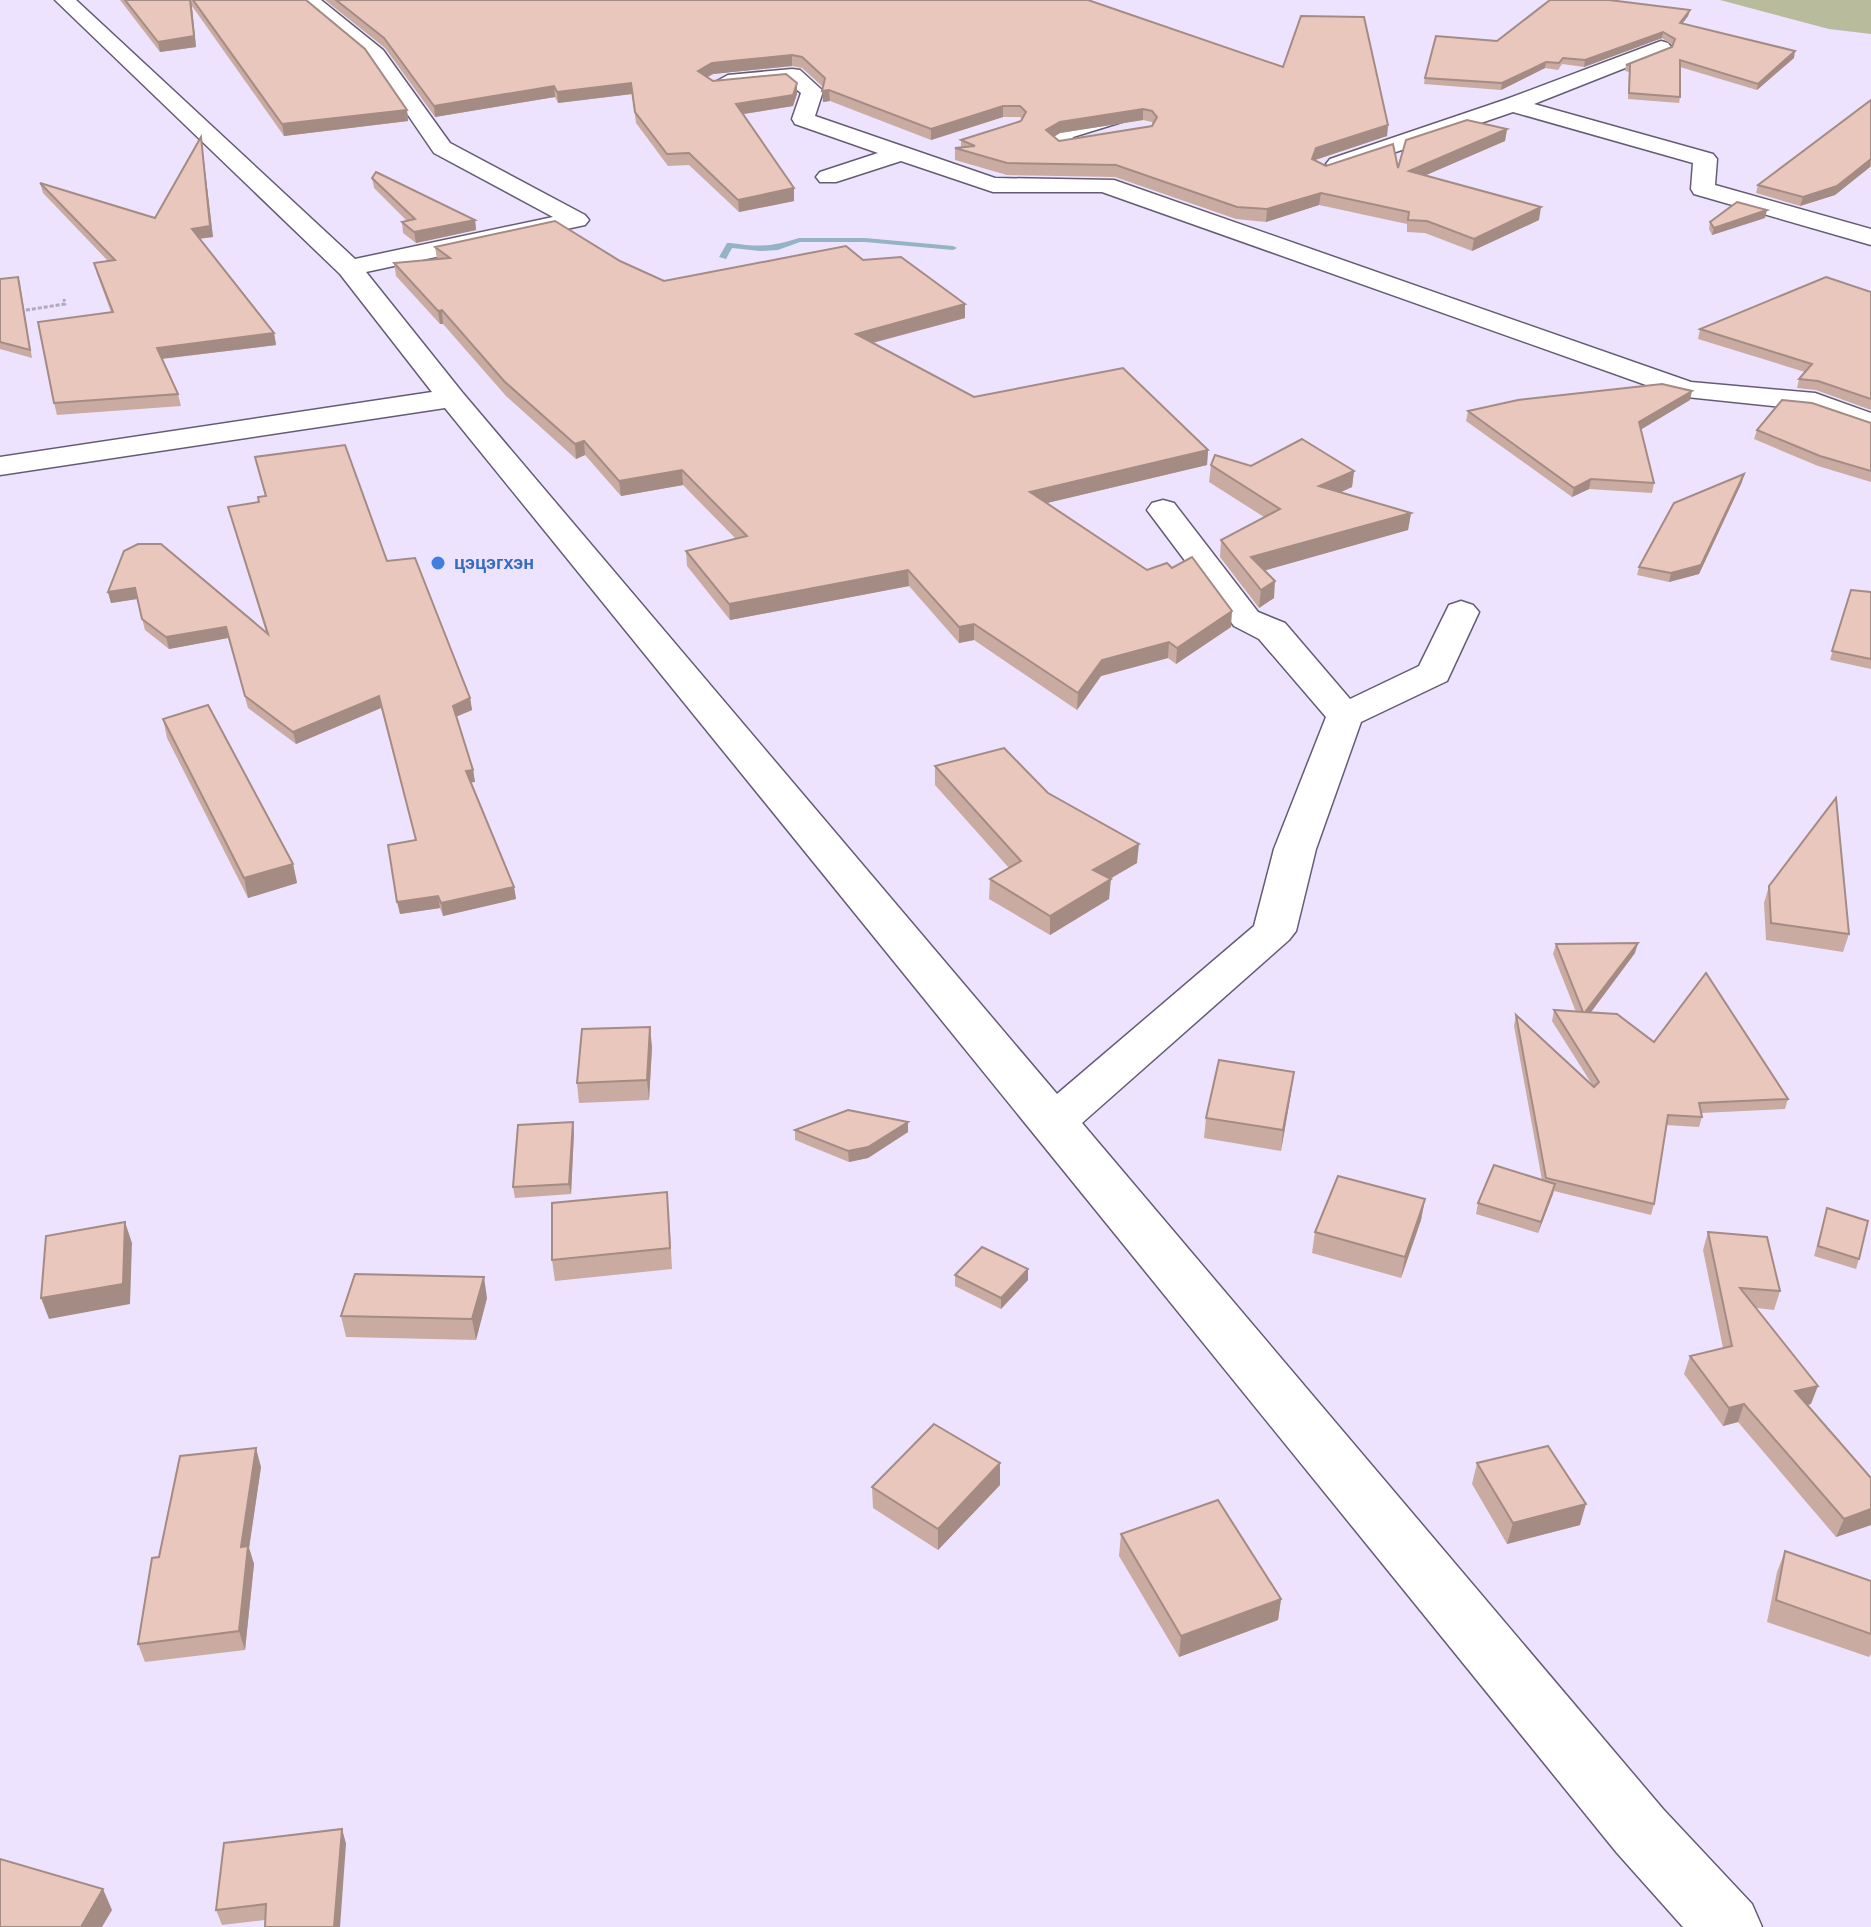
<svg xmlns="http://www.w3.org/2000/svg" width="1871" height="1927" font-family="Arial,sans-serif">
	<rect width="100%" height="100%" fill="#ede3ff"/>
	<path fill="#b8bc9d" d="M 1720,0 L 1871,0 L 1871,34 L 1829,29 Z"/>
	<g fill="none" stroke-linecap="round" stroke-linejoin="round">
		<path fill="#94b4c5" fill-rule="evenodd" d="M 799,238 L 865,238 L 953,246 L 957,248 L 953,250 L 865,242 L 800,242 L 778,250 L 760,251 L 732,248 L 726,259 L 719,257 L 727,243 L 730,243 C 760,247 770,247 799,238 Z"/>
		<defs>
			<g id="minor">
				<path d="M 55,0 L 76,0 L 355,259 L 553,217 L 434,153 L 369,58 L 299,0 L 321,0 L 383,50 L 450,143 L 585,215 L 589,220 L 585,225 L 366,272 L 462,392 L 1057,1094 L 1254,926 L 1274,849 L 1326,717 L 1259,639 L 1234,626 L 1147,510 L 1152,503 L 1163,500 L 1174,503 L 1258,612 L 1285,623 L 1350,699 L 1419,666 L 1449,605 L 1461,601 L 1473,605 L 1479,612 L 1447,681 L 1361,722 L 1316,849 L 1296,931 L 1289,940 L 1082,1123 L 1663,1809 L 1752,1904 L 1762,1927 L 1683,1927 L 1617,1853 L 445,408 L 0,475 L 0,457 L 432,392 L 340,274 Z"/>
				<path d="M 1661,41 L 1668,43 L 1671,47 L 1668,51 L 1534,104 L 1713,154 L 1717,159 L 1715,185 L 1871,229 L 1871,245 L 1694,194 L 1691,189 L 1693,163 L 1513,112 L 1346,169 L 1338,171 L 1326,164 L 1330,159 L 1504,100 Z"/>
				<path d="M 792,69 L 800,70 L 823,91 L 815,116 L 995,178 L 1114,180 L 1691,382 L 1815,393 L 1871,413 L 1871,432 L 1810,410 L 1677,396 L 1102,192 L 993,192 L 901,161 L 836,182 L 820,182 L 816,177 L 820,172 L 878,153 L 795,124 L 792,119 L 801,93 L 787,82 L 728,87 L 717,81 L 728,75 Z"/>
				<path d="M 1117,109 L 1125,111 L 1128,116 L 1125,121 L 1073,137 L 1064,163 L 1048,163 L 1044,158 L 1055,128 Z"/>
			</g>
		</defs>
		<use href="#minor" stroke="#655c74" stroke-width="3"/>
		<path stroke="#b1a9c0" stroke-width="3" stroke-dasharray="4 2" stroke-linecap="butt" d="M 20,311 L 65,304 L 64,299"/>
		<use href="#minor" fill="#fff" fill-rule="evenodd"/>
	</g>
	<g fill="#c9aba2" fill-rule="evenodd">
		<path d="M 120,0 L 306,0 L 407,110 L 408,121 L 284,136 L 192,6 L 196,47 L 160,52 Z"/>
		<path d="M 325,0 L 1088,0 L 1388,125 L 1387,136 L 1315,160 L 1326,166 L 1398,168 L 1507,129 L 1505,141 L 1425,175 L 1539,220 L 1472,251 L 1425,233 L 1407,232 L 1407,224 L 1319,205 L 1266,222 L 1236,219 L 1115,177 L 1007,175 L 955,160 L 955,148 L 961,148 L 961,140 L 1021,121 L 1022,119 L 1020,117 L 1003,117 L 931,140 L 830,101 L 823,102 L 823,87 L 802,68 L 792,66 L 713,74 L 707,77 L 713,81 L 797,83 L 797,94 L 793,106 L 743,114 L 794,201 L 739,212 L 689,165 L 668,166 L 636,123 L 632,94 L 558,103 L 555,97 L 435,117 L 385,48 ZM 1143,120 L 1152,122 L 1153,124 L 1152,126 L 1059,141 L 1054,137 L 1060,133 Z"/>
		<path d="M 1690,10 L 1688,16 L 1683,23 L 1794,58 L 1757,90 L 1680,67 L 1680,97 L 1679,103 L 1628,99 L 1629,72 L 1625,71 L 1626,65 L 1672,47 L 1672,45 L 1662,38 L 1584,67 L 1562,64 L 1558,70 L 1545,68 L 1501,90 L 1424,84 L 1425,78 L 1497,41 Z"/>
		<path d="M 1871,100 L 1871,167 L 1870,167 L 1835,195 L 1800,206 L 1756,193 L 1758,185 Z"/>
		<path d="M 201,137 L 213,237 L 200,239 L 274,333 L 276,345 L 162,359 L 178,394 L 181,406 L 57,415 L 54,403 L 111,312 L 97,274 L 94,263 L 108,261 L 43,193 L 40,183 L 155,218 Z"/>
		<path d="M 372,178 L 475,220 L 476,230 L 416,243 L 403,233 L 402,222 L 407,221 L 374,188 Z"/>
		<path d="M 1765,218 L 1712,235 L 1709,229 L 1710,222 Z"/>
		<path d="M 435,247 L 620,261 L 664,281 L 863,260 L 965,304 L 965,318 L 873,343 L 974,397 L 1208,450 L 1207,465 L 1047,503 L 1231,627 L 1176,664 L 1168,658 L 1101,676 L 1077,710 L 974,640 L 959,643 L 909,586 L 730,620 L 687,566 L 686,551 L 736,539 L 683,485 L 621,496 L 585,455 L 576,459 L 506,396 L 443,324 L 440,324 L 396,276 L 394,263 L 437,259 Z"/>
		<path d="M 18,277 L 20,284 L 32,358 L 0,349 L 0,279 Z"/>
		<path d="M 1871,292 L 1871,410 L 1816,390 L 1797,388 L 1799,379 L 1805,372 L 1698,339 L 1700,329 Z"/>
		<path d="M 1690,400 L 1641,429 L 1654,483 L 1652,493 L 1589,489 L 1572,497 L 1466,421 L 1468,411 Z"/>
		<path d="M 1871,423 L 1871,482 L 1818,466 L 1754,439 L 1757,430 Z"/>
		<path d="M 345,445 L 387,561 L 415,558 L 470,698 L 472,710 L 456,717 L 473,770 L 475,782 L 471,782 L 514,887 L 516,899 L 443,916 L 440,908 L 400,914 L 388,845 L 416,840 L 381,708 L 296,744 L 248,708 L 228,638 L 169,649 L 145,630 L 137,599 L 111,603 L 108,592 L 124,551 L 138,544 L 161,544 L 266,632 L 228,507 L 259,502 L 258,497 L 265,496 L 255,457 Z"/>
		<path d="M 1211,465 L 1354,471 L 1352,487 L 1341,492 L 1411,513 L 1408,530 L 1265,570 L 1274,598 L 1259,608 L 1220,557 L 1221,540 L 1264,517 L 1209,482 Z"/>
		<path d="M 1742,482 L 1699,574 L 1669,582 L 1637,575 L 1639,567 Z"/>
		<path d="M 1851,590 L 1871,592 L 1871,669 L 1830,660 Z"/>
		<path d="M 163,719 L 293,864 L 297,883 L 248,898 L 167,738 Z"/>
		<path d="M 935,766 L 1048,793 L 1137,863 L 1110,879 L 1109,899 L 1050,935 L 989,899 L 990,879 L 1009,868 L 935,785 Z"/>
		<path d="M 1769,886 L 1849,934 L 1843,952 L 1766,940 L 1764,903 Z"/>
		<path d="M 1556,944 L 1635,953 L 1590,1013 L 1654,1042 L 1788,1099 L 1785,1109 L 1701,1113 L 1702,1117 L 1699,1127 L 1666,1125 L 1654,1204 L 1651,1215 L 1554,1191 L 1538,1233 L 1476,1214 L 1478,1203 L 1542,1180 L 1514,1026 L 1516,1015 L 1593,1086 L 1552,1021 L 1554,1010 L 1576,1012 L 1553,954 Z"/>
		<path d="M 652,1047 L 649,1100 L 579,1103 L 577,1083 Z"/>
		<path d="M 1291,1093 L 1281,1151 L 1204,1138 L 1206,1118 Z"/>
		<path d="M 908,1122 L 908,1132 L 868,1158 L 849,1162 L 795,1140 L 795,1130 Z"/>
		<path d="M 574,1132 L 571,1194 L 515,1198 L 513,1187 Z"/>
		<path d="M 1425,1199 L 1421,1220 L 1401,1278 L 1312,1253 L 1315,1232 Z"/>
		<path d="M 1827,1208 L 1859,1259 L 1856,1269 L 1814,1256 Z"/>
		<path d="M 669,1212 L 672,1269 L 555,1281 L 552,1260 Z"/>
		<path d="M 1708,1232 L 1780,1291 L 1774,1310 L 1757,1308 L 1811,1404 L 1807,1405 L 1871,1478 L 1871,1525 L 1836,1537 L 1738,1422 L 1723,1426 L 1684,1374 L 1690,1356 L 1723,1348 L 1703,1250 Z"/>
		<path d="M 955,1275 L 1028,1280 L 1001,1309 L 955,1286 Z"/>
		<path d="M 487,1298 L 476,1340 L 346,1337 L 341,1316 Z"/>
		<path d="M 1477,1463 L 1580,1525 L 1507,1544 L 1472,1484 Z"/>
		<path d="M 261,1467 L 249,1548 L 254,1564 L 245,1650 L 145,1662 L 138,1644 Z"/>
		<path d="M 1000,1485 L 938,1550 L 873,1508 L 872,1487 Z"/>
		<path d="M 1121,1534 L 1281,1599 L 1278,1620 L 1179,1657 L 1119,1556 Z"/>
		<path d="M 1785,1551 L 1871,1581 L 1871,1654 L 1869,1657 L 1767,1622 L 1777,1572 Z"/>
		<path d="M 342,1829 L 346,1844 L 265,1920 L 222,1925 L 216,1910 Z"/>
	</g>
	<g fill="#a48b84">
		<path d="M 191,0 L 196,47 L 160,52 L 158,42 Z"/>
		<path d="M 1690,10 L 1688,16 L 1678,29 L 1680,23 Z"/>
		<path d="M 1663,32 L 1662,38 L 1584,67 L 1585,60 Z"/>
		<path d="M 1795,51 L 1794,58 L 1757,90 L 1758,84 Z"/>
		<path d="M 792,55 L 792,66 L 713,74 L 699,82 L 698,71 L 712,63 Z"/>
		<path d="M 1546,62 L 1545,68 L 1501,90 L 1502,83 Z"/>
		<path d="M 631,83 L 632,94 L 558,103 L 557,92 Z"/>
		<path d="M 797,83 L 797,94 L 793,106 L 737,115 L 736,104 Z"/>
		<path d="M 554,86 L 555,97 L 435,117 L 434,106 Z"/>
		<path d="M 829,90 L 830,101 L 823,102 L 822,91 Z"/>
		<path d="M 1003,106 L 1003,117 L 931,140 L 931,129 Z"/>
		<path d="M 1143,109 L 1143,120 L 1060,133 L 1045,142 L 1046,130 L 1060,122 Z"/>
		<path d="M 407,110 L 408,121 L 284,136 L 282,124 Z"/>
		<path d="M 1388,125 L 1387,136 L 1315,160 L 1312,159 L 1316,148 Z"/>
		<path d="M 1507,129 L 1505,141 L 1408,183 L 1409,171 Z"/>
		<path d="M 201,137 L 213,237 L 194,239 L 192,229 Z"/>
		<path d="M 1871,159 L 1870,167 L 1835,195 L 1800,206 L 1803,197 Z"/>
		<path d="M 794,188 L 794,201 L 739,212 L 738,200 Z"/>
		<path d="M 1321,193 L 1319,205 L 1266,222 L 1267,209 Z"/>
		<path d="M 1541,207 L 1539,220 L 1472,251 L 1474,239 Z"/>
		<path d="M 1767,210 L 1765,218 L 1712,235 L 1714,228 Z"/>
		<path d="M 475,220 L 476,230 L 416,243 L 414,232 Z"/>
		<path d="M 965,304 L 965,318 L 856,347 L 856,334 Z"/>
		<path d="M 442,310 L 443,324 L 440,324 L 438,311 Z"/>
		<path d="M 274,333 L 276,345 L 159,359 L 157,348 Z"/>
		<path d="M 1692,391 L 1690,400 L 1637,432 L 1639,422 Z"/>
		<path d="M 584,441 L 585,455 L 576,459 L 575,444 Z"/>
		<path d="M 1208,450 L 1207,465 L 1030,507 L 1030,492 Z"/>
		<path d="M 682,470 L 683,485 L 621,496 L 619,481 Z"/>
		<path d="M 1354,471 L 1352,487 L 1317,503 L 1319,486 Z"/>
		<path d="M 1744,474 L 1742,482 L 1699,574 L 1669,582 L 1671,573 Z"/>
		<path d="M 1591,479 L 1589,489 L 1572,497 L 1574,488 Z"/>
		<path d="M 1411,513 L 1408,530 L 1249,575 L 1251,557 Z"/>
		<path d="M 908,570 L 909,586 L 730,620 L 729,604 Z"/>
		<path d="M 1275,581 L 1274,598 L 1259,608 L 1261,590 Z"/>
		<path d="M 135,588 L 137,599 L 111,603 L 108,592 Z"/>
		<path d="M 1232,611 L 1231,627 L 1176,664 L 1177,648 Z"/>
		<path d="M 974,624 L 974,640 L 959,643 L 959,627 Z"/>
		<path d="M 226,627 L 228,638 L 169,649 L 166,637 Z"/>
		<path d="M 1169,642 L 1168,658 L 1101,676 L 1077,710 L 1078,693 L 1102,660 Z"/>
		<path d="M 379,696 L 381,708 L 296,744 L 293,732 Z"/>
		<path d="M 470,698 L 472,710 L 455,717 L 453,706 Z"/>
		<path d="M 473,770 L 475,782 L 468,783 L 466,771 Z"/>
		<path d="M 1139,844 L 1137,863 L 1092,889 L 1093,870 Z"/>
		<path d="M 293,864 L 297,883 L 248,898 L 244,878 Z"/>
		<path d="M 1111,879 L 1109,899 L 1050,935 L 1050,916 Z"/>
		<path d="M 514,887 L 516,899 L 443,916 L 441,903 Z"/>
		<path d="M 438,896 L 440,908 L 400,914 L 397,902 Z"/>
		<path d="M 1638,943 L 1635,953 L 1583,1023 L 1585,1012 Z"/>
		<path d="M 650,1027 L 652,1047 L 649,1100 L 647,1080 Z"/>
		<path d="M 1294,1072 L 1291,1093 L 1281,1151 L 1283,1130 Z"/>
		<path d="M 573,1122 L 574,1132 L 571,1194 L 569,1184 Z"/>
		<path d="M 908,1122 L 908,1132 L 868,1158 L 849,1162 L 848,1151 Z"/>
		<path d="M 1555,1184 L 1553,1194 L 1538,1233 L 1541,1222 Z"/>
		<path d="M 1425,1199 L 1421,1220 L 1401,1278 L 1405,1257 Z"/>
		<path d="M 125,1222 L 132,1243 L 130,1304 L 49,1319 L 41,1298 Z"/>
		<path d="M 1028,1269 L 1028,1280 L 1001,1309 L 1001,1298 Z"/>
		<path d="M 484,1277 L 487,1298 L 476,1340 L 472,1319 Z"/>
		<path d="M 1818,1386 L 1811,1404 L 1788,1410 L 1795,1391 Z"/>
		<path d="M 1744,1404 L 1738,1422 L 1723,1426 L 1729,1408 Z"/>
		<path d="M 256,1448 L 261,1467 L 249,1548 L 254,1564 L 245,1650 L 239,1631 L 241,1547 Z"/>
		<path d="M 1000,1463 L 1000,1485 L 938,1550 L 938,1529 Z"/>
		<path d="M 1586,1504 L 1580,1525 L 1507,1544 L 1513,1523 Z"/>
		<path d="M 1871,1509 L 1871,1525 L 1836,1537 L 1844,1519 Z"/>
		<path d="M 1281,1599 L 1278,1620 L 1179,1657 L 1181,1636 Z"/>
		<path d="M 342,1829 L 346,1844 L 340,1927 L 334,1927 Z"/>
		<path d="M 103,1889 L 112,1910 L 102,1927 L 81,1927 Z"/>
	</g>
	<g fill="#eac7bc" stroke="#a48b84" stroke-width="2" fill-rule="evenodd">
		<path d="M 125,0 L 190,0 L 194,36 L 158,42 Z"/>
		<path d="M 193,0 L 306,0 L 365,49 L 407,110 L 282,124 Z"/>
		<path d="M 336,0 L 1088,0 L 1283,67 L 1301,16 L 1364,17 L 1388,125 L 1316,148 L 1312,159 L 1326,166 L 1393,144 L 1398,168 L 1406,140 L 1467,120 L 1507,129 L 1409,171 L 1541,207 L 1474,239 L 1427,221 L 1408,220 L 1409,212 L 1321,193 L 1267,209 L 1237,207 L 1116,165 L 1007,163 L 955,148 L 975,146 L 961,140 L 1021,121 L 1026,112 L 1020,106 L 1003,106 L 931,129 L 829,90 L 822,91 L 825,78 L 802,57 L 792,55 L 712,63 L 698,71 L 713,81 L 786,74 L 797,83 L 793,95 L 736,104 L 794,188 L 738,200 L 689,153 L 667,154 L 635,112 L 631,83 L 557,92 L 554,86 L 434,106 L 384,38 ZM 1143,109 L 1152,111 L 1157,117 L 1152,126 L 1059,141 L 1046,130 L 1060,122 Z"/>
		<path d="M 1550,0 L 1609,0 L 1690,10 L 1680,23 L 1795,51 L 1758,84 L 1680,60 L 1680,97 L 1629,93 L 1630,65 L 1626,65 L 1672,47 L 1675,39 L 1663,32 L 1585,60 L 1563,58 L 1559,63 L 1546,62 L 1502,83 L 1425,78 L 1436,36 L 1497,41 Z"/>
		<path d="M 1871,100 L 1871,159 L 1837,186 L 1803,197 L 1758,185 Z"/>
		<path d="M 201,137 L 210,226 L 192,229 L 274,333 L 157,348 L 178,394 L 54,403 L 38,322 L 113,312 L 94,263 L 115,260 L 40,183 L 155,218 Z"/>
		<path d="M 376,172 L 475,220 L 414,232 L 402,222 L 415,219 L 372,178 Z"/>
		<path d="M 1737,202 L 1767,210 L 1714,228 L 1710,222 Z"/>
		<path d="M 555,221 L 620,261 L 664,281 L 846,246 L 863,260 L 901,257 L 965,304 L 856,334 L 974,397 L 1123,368 L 1208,450 L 1030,492 L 1147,570 L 1167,563 L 1172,568 L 1192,557 L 1232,611 L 1177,648 L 1169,642 L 1102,660 L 1078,693 L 974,624 L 959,627 L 908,570 L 729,604 L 686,551 L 747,536 L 682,470 L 619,481 L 584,441 L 575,444 L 504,381 L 442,310 L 438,311 L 394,263 L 450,258 L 435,247 Z"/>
		<path d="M 18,277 L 30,350 L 0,342 L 0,279 Z"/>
		<path d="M 1826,277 L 1871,292 L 1871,399 L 1818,381 L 1799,379 L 1812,364 L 1700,329 Z"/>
		<path d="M 1662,384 L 1692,391 L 1639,422 L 1654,483 L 1591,479 L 1574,488 L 1468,411 L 1518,400 Z"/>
		<path d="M 1782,400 L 1812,403 L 1871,423 L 1871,471 L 1820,456 L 1757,430 Z"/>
		<path d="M 1302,439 L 1354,471 L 1319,486 L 1411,513 L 1251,557 L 1275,581 L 1261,590 L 1221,540 L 1280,509 L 1211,465 L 1215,455 L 1251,466 Z"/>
		<path d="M 345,445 L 387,561 L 415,558 L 470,698 L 453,706 L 473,770 L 466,771 L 514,887 L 441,903 L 438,896 L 397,902 L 388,845 L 416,840 L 379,696 L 293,732 L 245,696 L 226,627 L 166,637 L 142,619 L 135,588 L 108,592 L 124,551 L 138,544 L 161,544 L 268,634 L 228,507 L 259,502 L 258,497 L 266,496 L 255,457 Z"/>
		<path d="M 1744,474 L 1701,565 L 1671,573 L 1639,567 L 1674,503 Z"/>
		<path d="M 1851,590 L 1871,592 L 1871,659 L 1832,651 Z"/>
		<path d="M 208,705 L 293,864 L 244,878 L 163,719 Z"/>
		<path d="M 1004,748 L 1048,793 L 1139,844 L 1093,870 L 1111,879 L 1050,916 L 990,879 L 1021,861 L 935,766 Z"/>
		<path d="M 1836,798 L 1849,934 L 1771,923 L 1769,886 Z"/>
		<path d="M 1638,943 L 1585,1012 L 1617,1014 L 1654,1042 L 1706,973 L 1788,1099 L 1699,1103 L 1702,1117 L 1668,1115 L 1654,1204 L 1546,1178 L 1516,1015 L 1594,1087 L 1599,1082 L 1554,1010 L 1583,1012 L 1556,944 Z"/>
		<path d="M 650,1027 L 647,1080 L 577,1083 L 582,1029 Z"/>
		<path d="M 1219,1060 L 1294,1072 L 1283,1130 L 1206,1118 Z"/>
		<path d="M 848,1110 L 908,1122 L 868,1147 L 848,1151 L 795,1130 Z"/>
		<path d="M 573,1122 L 569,1184 L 513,1187 L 518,1125 Z"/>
		<path d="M 1494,1165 L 1555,1184 L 1541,1222 L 1478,1203 Z"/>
		<path d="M 1338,1176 L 1425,1199 L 1405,1257 L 1315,1232 Z"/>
		<path d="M 667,1192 L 670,1248 L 552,1260 L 552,1203 Z"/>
		<path d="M 1827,1208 L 1868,1221 L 1859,1259 L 1818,1246 Z"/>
		<path d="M 125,1222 L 123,1284 L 41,1298 L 46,1236 Z"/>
		<path d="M 1708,1232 L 1767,1237 L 1780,1291 L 1740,1288 L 1818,1386 L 1795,1391 L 1871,1478 L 1871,1509 L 1844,1519 L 1744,1404 L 1729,1408 L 1690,1356 L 1732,1346 Z"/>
		<path d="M 982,1247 L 1028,1269 L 1001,1298 L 955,1275 Z"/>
		<path d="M 355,1274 L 484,1277 L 472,1319 L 341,1316 Z"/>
		<path d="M 934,1424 L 1000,1463 L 938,1529 L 872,1487 Z"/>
		<path d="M 1548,1446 L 1586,1504 L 1513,1523 L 1477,1463 Z"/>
		<path d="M 256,1448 L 241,1547 L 248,1546 L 239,1631 L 138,1644 L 152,1558 L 159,1557 L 180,1456 Z"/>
		<path d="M 1218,1500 L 1281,1599 L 1181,1636 L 1121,1534 Z"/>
		<path d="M 1785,1551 L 1871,1581 L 1871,1634 L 1776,1600 Z"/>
		<path d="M 342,1829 L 334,1927 L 265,1927 L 266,1904 L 216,1910 L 224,1843 Z"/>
		<path d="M 0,1859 L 103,1889 L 81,1927 L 0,1927 Z"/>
	</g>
	<circle fill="#3f7fe0" stroke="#ede3ff" stroke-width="3" cx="438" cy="563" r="8"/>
	<g text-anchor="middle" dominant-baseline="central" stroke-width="8" stroke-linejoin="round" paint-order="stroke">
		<g font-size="18" font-weight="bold" fill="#366cbe" stroke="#ede3ff" text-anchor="start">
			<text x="454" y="563">цэцэгхэн</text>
		</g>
	</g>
</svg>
